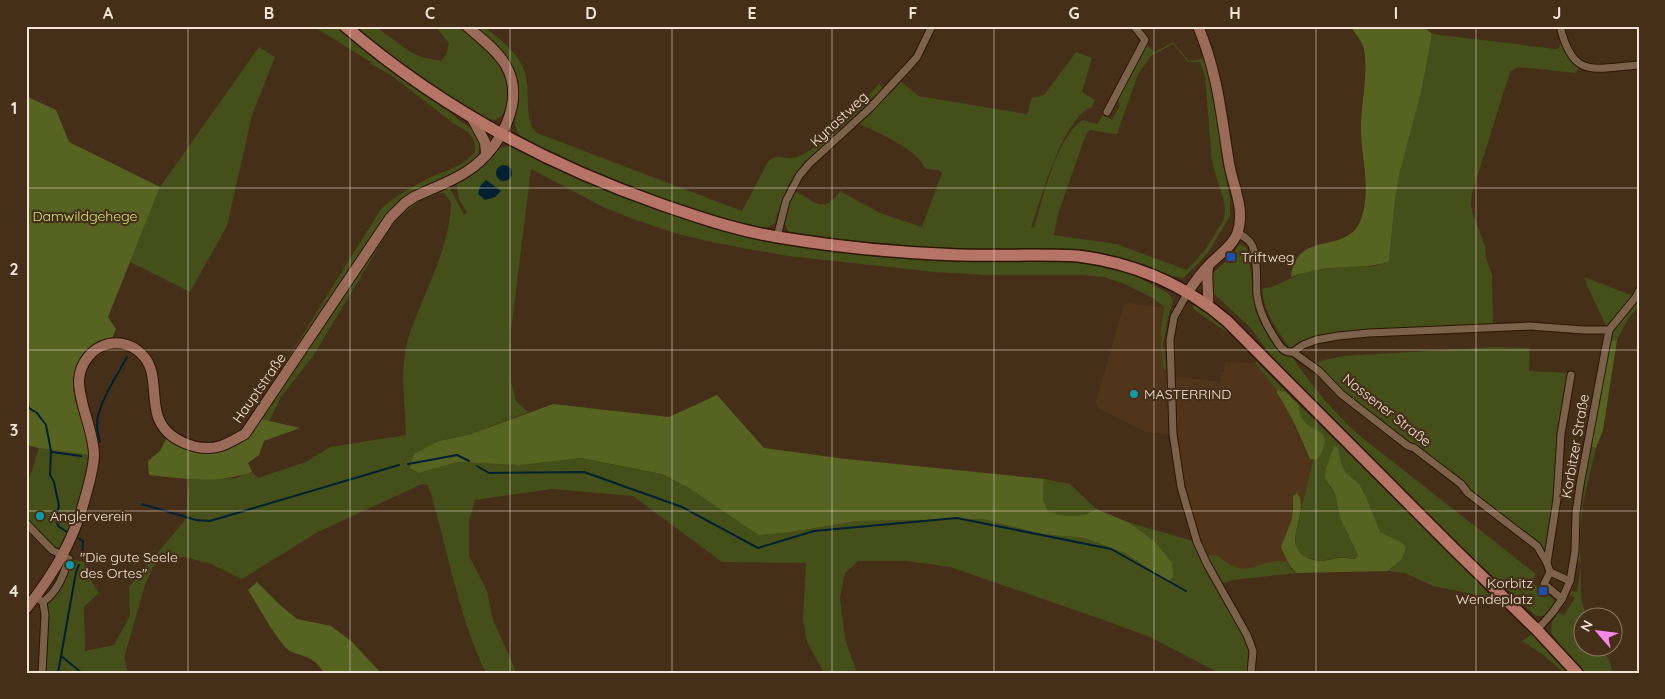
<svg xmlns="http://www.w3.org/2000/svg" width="1665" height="699" font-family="Quicksand,sans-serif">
	<rect width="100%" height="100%" fill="#462f19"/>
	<path fill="#51351a" d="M 1129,303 L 1165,308 L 1162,321 L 1160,335 L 1164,371 L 1171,376 L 1220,382 L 1221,372 L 1224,372 L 1225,362 L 1255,363 L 1277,390 L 1277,393 L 1289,411 L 1297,434 L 1310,459 L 1313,460 L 1286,573 L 1232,580 L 1219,585 L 1197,542 L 1173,434 L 1146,432 L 1098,408 L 1096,402 L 1122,312 L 1124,306 Z"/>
	<g fill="#454f19" fill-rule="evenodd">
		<path d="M 313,26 L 337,26 L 381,62 L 436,100 L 461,122 L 476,131 L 481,144 L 478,155 L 470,165 L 445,179 L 464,215 L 467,212 L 459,199 L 456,182 C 469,172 496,144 511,146 C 554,167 598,185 644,202 C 691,220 738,237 789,245 C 878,259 969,257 1058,260 L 1105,266 L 1126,271 L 1168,293 L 1173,300 L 1167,322 L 1163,345 L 1167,369 L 1164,371 C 1161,350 1158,329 1165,308 L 1153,298 L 1125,284 L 1104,277 L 1082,275 L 985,275 L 935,272 L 788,256 L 716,243 L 678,234 L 633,219 L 603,207 L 531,169 L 511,331 L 511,382 L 516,401 L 528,412 L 468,435 L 439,441 L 419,473 L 458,462 L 520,465 L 580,458 L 662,474 L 689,488 L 758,535 L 785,533 L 858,521 L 983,519 L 1042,534 L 1085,538 L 1125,553 L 1161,577 L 1155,542 L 1130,523 L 1197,542 L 1203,557 C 1220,551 1222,563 1236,567 C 1249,572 1263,563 1275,561 C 1279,560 1283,562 1287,562 L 1291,569 L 1297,573 L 1232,580 L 1219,585 L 1253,651 L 1251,673 L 1219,673 L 1150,637 L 1098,618 L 950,567 L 907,561 L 858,561 L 845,573 L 840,598 L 845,639 L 857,673 L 824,673 L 807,642 L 803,619 L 806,563 L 722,562 L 633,496 L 552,489 L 475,500 L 469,521 L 469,556 L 487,591 L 493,620 L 515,669 L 518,673 L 486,673 C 457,614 448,547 428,485 L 422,484 L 318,532 L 242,579 L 211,564 L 185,557 L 165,559 L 153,567 L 145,585 L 124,658 L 128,673 L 42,673 L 43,602 L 51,597 L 69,559 L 84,562 L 86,573 L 99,593 L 84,607 L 85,651 L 114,645 L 130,616 L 129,587 L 186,519 L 189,479 L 236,478 L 252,472 L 258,478 L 306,462 L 330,447 L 406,435 C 405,403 399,368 409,336 C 423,294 451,246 451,202 L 444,193 L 439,193 L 420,201 L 400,216 L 389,230 L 313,356 L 281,397 L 269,421 L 257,418 L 234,437 L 248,422 L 381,209 C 394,197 415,185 431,177 C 447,170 465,166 475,151 L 474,140 L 468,132 L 453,123 L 391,75 L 369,63 L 372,63 Z"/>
		<path d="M 356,26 L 375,26 L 410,52 L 422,57 L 441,61 L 446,55 L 449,43 L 435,26 L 462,26 C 484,47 515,68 507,103 C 505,111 503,117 494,120 C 483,120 472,110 463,105 C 425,82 388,56 356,26 Z"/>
		<path d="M 473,26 L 484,26 C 499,39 519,53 525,73 C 531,91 523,121 537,133 L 742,211 L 768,162 C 779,152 782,160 793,158 C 796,158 801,155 804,154 C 834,137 856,109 879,84 L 883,88 L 795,174 L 787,187 L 775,223 L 766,228 L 759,227 C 690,214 613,184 550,153 C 540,148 524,143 518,133 C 514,127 515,119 516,111 C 519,76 516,65 490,41 L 490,39 L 475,26 Z"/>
		<path d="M 1432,34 L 1556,49 L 1559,48 L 1561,40 L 1564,42 L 1580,65 L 1576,73 L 1518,67 L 1510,72 L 1472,193 L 1471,204 L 1472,211 L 1485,246 L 1486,258 L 1492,275 L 1493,327 L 1338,336 L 1293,352 L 1293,347 L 1289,347 C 1276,329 1264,312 1262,289 L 1274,286 L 1307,271 L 1344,267 L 1376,266 L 1389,261 L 1395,200 L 1400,171 Z"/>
		<path d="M 1173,42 L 1189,61 L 1207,58 L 1219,119 L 1221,155 L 1230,198 L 1230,216 L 1209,251 L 1199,263 L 1183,278 L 1170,276 L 1139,263 L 1085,251 L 961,250 L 880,246 L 791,234 C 778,223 789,203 795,191 C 816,202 824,215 840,191 L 880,213 L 922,227 L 942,173 L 939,170 L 926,169 C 923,166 922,162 919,159 C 902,142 880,134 860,124 L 901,82 L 919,96 L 1027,114 L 1032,98 L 1044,95 L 1076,52 L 1092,58 L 1082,92 L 1095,100 L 1092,107 C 1062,118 1041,200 1031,228 L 1034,227 C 1044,196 1056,137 1083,120 L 1097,124 L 1103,115 L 1112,120 L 1120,106 L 1117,98 L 1146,44 L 1155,52 ZM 1173,44 L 1188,62 L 1200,62 L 1205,77 L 1212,162 L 1223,198 L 1225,209 L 1224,219 L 1206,249 L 1187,270 L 1116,244 L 1054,235 L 1058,214 L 1086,134 L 1090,130 L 1117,134 L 1138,74 L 1151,56 Z"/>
		<path d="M 259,47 L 275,57 L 252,115 L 227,226 L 190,292 L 130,262 L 160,187 Z"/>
		<path d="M 1240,244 L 1247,248 L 1252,280 L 1255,310 L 1261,324 L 1277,350 L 1282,355 L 1292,357 C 1312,386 1334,413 1360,436 L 1536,574 L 1531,582 L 1554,600 C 1554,608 1548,612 1542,616 L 1536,616 L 1457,543 L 1327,414 L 1276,362 L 1249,326 L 1214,294 L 1212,289 L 1212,274 L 1234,254 L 1238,245 Z"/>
		<path d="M 1584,277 L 1636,297 L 1639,291 L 1639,306 L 1628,319 L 1617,340 L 1610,341 C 1608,323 1591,298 1584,277 Z"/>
		<path d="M 1195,305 L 1208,313 L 1228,330 L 1226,332 L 1192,308 Z"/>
		<path d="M 1495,347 L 1530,348 L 1529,371 L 1571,373 L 1547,563 L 1537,546 L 1408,446 L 1313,367 L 1320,361 L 1343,356 Z"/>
		<path d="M 1256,361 L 1286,392 L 1277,390 L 1255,363 Z"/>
		<path d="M 1299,405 L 1451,553 L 1491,596 L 1486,599 L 1477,595 L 1433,586 L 1405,573 L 1388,571 L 1392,568 L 1401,542 L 1380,532 L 1342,465 L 1338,448 L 1332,450 L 1332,455 L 1330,462 L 1330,487 L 1335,493 L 1340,518 L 1358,555 L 1356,559 L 1342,557 L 1320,561 L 1303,556 L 1296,548 L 1296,532 L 1313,460 L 1316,460 L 1320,432 C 1306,426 1299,421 1299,405 Z"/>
		<path d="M 26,437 L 91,455 L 82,499 L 59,549 L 55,550 L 26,518 L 26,489 L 39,448 Z"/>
		<path d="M 1589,446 L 1596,448 L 1583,503 L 1580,533 L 1581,598 L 1586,616 L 1582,616 L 1582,646 L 1602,647 L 1610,662 L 1613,673 L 1582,673 L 1551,633 L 1552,622 L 1558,613 L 1564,615 L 1575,598 L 1570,595 L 1571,591 L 1577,592 L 1581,563 L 1576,561 L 1579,515 Z"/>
		<path d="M 1044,479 L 1070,484 L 1096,509 C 1082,519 1063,517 1048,511 L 1043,499 Z"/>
		<path d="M 1532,634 L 1570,673 L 1564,673 L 1542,654 L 1522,641 Z"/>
	</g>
	<g fill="#576320">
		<path d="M 1350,26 L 1423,26 L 1432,34 L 1421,92 L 1400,171 L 1395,200 L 1389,261 C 1375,267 1362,266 1346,267 C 1327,268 1309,270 1291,277 C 1296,234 1333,251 1354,231 C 1361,224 1364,211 1365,202 C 1368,180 1362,156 1361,133 C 1360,105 1369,77 1364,49 C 1362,41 1355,33 1350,26 Z"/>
		<path d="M 26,96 L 56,110 L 69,142 L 160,187 L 108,317 L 116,329 L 111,341 L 80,362 L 91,455 L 39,448 L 26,445 Z"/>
		<path d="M 1617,340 L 1603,430 L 1596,448 L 1589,446 L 1610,341 Z"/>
		<path d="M 1277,390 L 1286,392 L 1299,405 C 1299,416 1303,423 1313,428 C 1315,430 1318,430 1320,432 C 1330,439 1322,454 1316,460 L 1310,459 C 1300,436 1291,414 1277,393 Z"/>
		<path d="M 717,395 L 764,448 L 846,459 L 1044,479 L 1043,499 L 1048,511 C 1063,517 1082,519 1096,509 L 1130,523 L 1155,542 L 1172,563 L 1173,577 L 1169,581 L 1161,577 L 1125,553 L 1085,538 L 1042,534 L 983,519 L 858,521 L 785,533 L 758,535 L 689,488 L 662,474 L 581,458 L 520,465 L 458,462 L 419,473 L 410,468 L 414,454 L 439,441 L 468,435 L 553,404 L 669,417 Z"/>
		<path d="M 257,418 L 300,428 L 264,441 L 259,455 L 248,463 L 252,472 C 218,484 183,479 149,475 L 148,461 L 160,451 L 169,433 L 193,446 L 232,442 Z"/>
		<path d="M 1334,446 L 1338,448 L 1342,465 L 1346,473 L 1359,484 L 1366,497 L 1380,532 L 1401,542 L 1406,547 C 1402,563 1398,561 1388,571 L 1297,573 C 1288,566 1286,557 1281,547 L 1292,519 L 1293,510 L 1293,496 L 1297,493 C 1311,511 1280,544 1306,557 C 1310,559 1316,561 1321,561 C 1327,561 1334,558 1340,558 C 1345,557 1350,559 1355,559 L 1358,555 L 1340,518 L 1335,493 L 1325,478 L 1326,469 Z"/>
		<path d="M 257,582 L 280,605 L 297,619 L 331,626 L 351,641 L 381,673 L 324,673 C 312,651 294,658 285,647 C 271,630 260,609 248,590 Z"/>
	</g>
	<g fill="#022130">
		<circle cx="504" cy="173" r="8"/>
		<path d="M 486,180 L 501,191 L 495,197 L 485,200 L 478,194 L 480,186 Z"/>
	</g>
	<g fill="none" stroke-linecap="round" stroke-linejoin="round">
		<g stroke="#022130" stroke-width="2">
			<path d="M 26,401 L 29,408 L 37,413 L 46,425 L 51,451 L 50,475 L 54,482 L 59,506 L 56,516 L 58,526 L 70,534"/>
			<path d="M 100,442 C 99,437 97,431 97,426 C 96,406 118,374 127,357"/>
			<path d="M 52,452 L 81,456"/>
			<path d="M 408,464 L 457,455 L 469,461"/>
			<path d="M 477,466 L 489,473 L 584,472 L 682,507 L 758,548 L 814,531 L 957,518 L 1111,549 L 1186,591"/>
			<path d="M 142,504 L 196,520 L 210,521 L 399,465"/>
			<path d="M 76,537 L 83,541 L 82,557"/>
			<path d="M 77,537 L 86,514"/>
			<path d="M 61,656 L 82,673"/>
			<path d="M 58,673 L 76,572 L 79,565"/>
		</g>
		<defs>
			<g id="street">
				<path d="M 1560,26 C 1573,80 1593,68 1639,65"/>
				<path d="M 1107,112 L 1145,40 L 1134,26"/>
				<path d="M 1237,233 C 1243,236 1249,239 1252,245 C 1258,258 1256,280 1257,295 C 1259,311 1265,323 1274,337 C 1279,345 1283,353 1293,352 L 1319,371 L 1341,394 L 1408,446 L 1414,448 L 1461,484 L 1468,493 L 1537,546 L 1547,563"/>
				<path d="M 777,237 L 786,201 L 799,176 L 809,164 L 870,108 L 909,66 L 917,57 L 932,26"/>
				<path d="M 1188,292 L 1174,317 L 1170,340 L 1173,434 L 1181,487 L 1197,542 L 1207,564 L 1247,635 L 1253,651 L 1251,673"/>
				<path d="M 1293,352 L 1303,345 L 1316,340 L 1338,336 L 1369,333 L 1529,326 L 1584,330 L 1609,330"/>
				<path d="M 26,523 L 52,550 L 69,559 C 63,576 58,591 43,602"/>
				<path d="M 1550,572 L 1544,584 L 1562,599"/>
				<path d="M 1570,581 L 1550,572 L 1547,563 L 1557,499 L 1561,434 L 1571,375"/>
				<path d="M 40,600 L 43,602 L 45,615 L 42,673"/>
				<path d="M 1537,630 L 1553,612 L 1562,599 L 1570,581 L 1575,551 L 1576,513 L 1580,485 L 1609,330 L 1636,297 L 1639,291"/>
			</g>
			<g id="secondary">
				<path d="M 472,118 L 485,142 L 486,154"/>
				<path d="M 1188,292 C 1194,283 1201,273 1209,265 C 1218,255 1232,247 1237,234 C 1246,210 1233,187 1229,163 C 1221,114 1218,74 1198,26"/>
				<path d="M 1208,306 C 1209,292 1206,280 1208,267"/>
				<path d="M 26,609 C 56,571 75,538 87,491 C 90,480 94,466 94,454 C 93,429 78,401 79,380 C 80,363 92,348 108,344 C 119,342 129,344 137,350 C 160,367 150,393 158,417 C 166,440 198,453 221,446 C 230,443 237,438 245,434 L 390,218 L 405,203 L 414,197 C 432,188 452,182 469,170 C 500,149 527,100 505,64 C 496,49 480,38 467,26"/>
			</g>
			<path id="primary" d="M 345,26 C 438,106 545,164 660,204 C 703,219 745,233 790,239 C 846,248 903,253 959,255 C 999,256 1038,254 1078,256 C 1134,263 1184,284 1227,321 L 1455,550 L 1537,630 L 1577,673"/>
		</defs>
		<use href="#street" stroke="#2b1602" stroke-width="9"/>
		<use href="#secondary" stroke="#2b1602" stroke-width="12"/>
		<use href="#primary" stroke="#2b1602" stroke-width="14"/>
		<use href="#street" stroke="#7c624b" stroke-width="7"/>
		<use href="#secondary" stroke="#996b58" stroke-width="10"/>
		<use href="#primary" stroke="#b67466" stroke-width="11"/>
	</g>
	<path fill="none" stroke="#f3e4d7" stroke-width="1" stroke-opacity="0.55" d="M 188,26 L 188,673M 350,26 L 350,673M 510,26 L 510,673M 672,26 L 672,673M 832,26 L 832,673M 994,26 L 994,673M 1154,26 L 1154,673M 1316,26 L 1316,673M 1476,26 L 1476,673M 26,188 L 1639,188M 26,350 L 1639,350M 26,511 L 1639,511"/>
	<g fill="#1a4fb4" stroke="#462f19" stroke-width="2">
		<rect x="1226" y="252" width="10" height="10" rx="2.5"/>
		<rect x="1538" y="586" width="10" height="10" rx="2.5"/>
	</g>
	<g fill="#0f9aa8" stroke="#462f19" stroke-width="2">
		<circle cx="1134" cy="394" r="5"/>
		<circle cx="40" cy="516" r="5"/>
		<circle cx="70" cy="565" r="5"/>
	</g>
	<g text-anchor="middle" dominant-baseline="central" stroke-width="4.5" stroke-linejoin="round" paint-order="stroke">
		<g font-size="14" fill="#f3e4d7" stroke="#462f19">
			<text transform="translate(839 119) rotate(-43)">Kynastweg</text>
			<text transform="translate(259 388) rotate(-55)">Hauptstraße</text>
			<text transform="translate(1387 410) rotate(38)">Nossener Straße</text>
			<text transform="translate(1575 446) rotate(-80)">Korbitzer Straße</text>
		</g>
		<g font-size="14" fill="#cce46f" stroke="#462f19">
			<text x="85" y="216">Damwildgehege</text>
		</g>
		<g font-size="14" fill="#f3e4d7" stroke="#462f19" text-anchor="start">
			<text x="1241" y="257">Triftweg</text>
			<text x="1144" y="394">MASTERRIND</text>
			<text x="50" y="516">Anglerverein</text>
			<text x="80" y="557">"Die gute Seele<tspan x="80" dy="16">des Ortes"</tspan></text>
			<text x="1533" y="583" text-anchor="end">Korbitz<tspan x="1533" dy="16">Wendeplatz</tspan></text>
		</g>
	</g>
	<rect width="1665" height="699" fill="none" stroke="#462f19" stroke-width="55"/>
	<g transform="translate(1598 632) rotate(298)"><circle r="24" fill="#462f19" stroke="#8b7765"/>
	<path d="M0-4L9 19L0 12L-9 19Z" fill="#f987e8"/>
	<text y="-8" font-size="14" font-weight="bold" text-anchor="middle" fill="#f3e4d7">N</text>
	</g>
	<rect x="28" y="28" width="1610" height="644" fill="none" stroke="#f3e4d7" stroke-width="2"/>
	<g font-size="16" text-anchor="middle" font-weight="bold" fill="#f3e4d7">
		<text x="108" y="19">A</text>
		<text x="269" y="19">B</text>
		<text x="430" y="19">C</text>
		<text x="591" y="19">D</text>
		<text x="752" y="19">E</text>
		<text x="913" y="19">F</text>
		<text x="1074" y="19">G</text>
		<text x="1235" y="19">H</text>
		<text x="1396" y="19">I</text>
		<text x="1557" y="19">J</text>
		<text x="14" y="114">1</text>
		<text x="14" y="275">2</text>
		<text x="14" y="436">3</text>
		<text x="14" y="597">4</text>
	</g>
</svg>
